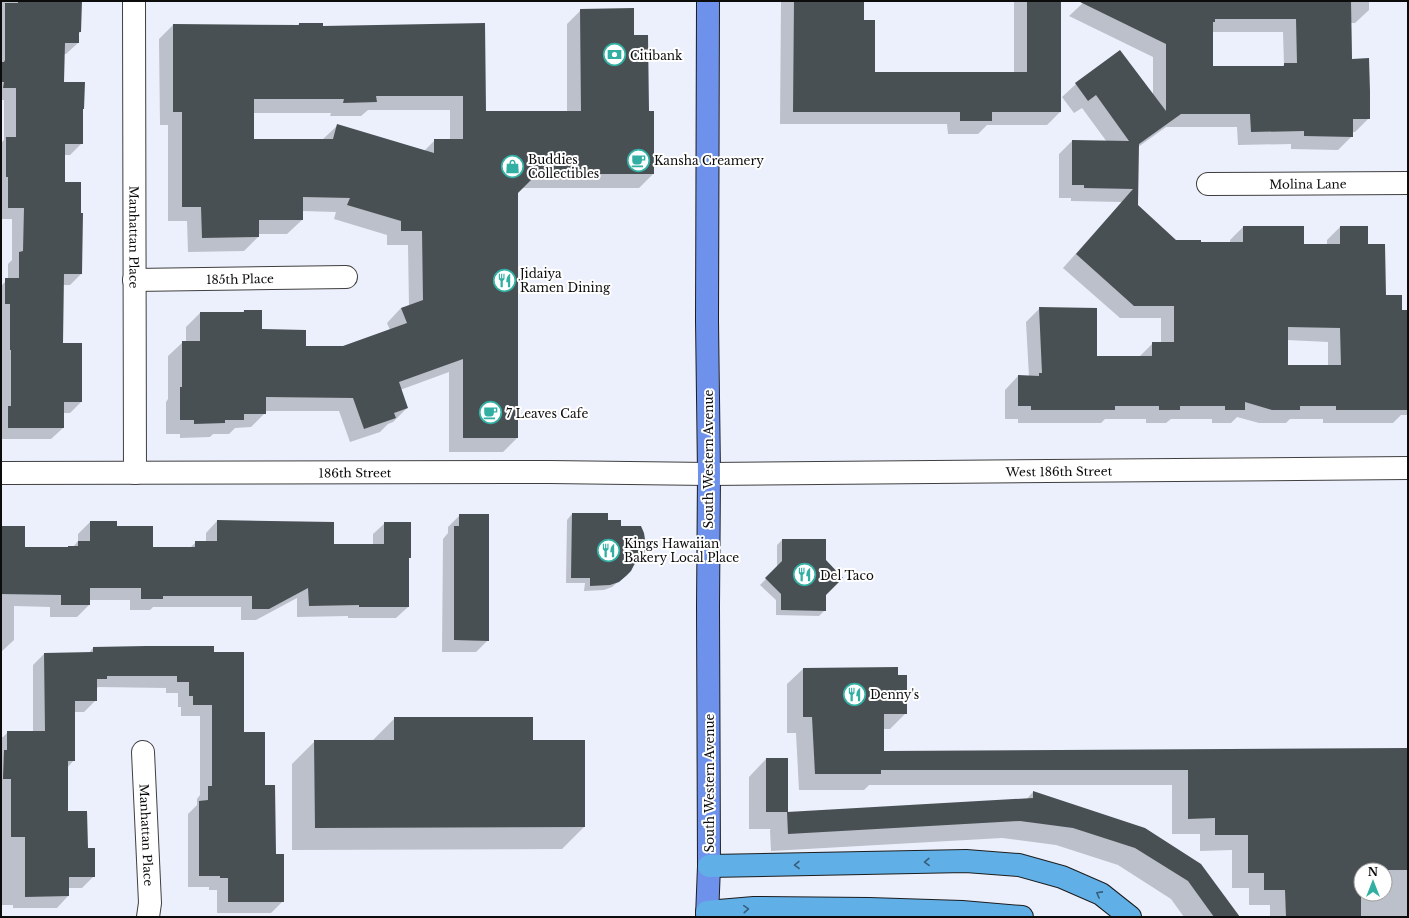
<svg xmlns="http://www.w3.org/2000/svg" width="1409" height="918" font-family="'Libre Baskerville',serif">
	<rect width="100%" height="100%" fill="#ecf0fd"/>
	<g fill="#0003" fill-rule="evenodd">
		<path d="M 1,1 L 81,1 L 80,32 L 78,35 L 78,43 L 66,54 L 63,54 L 63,83 L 83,109 L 82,110 L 82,143 L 70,155 L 64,155 L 64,183 L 81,274 L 70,285 L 63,285 L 62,344 L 81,402 L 70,413 L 63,413 L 63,428 L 51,439 L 1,439 L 1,286 L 8,279 L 8,264 L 12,260 L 12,219 L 1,219 L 1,143 L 4,140 L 4,100 L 1,100 Z"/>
		<path d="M 781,1 L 863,1 L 863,21 L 874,73 L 1014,73 L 1014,1 L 1060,1 L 1060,112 L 1047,125 L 987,125 L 978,134 L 948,134 L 947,124 L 780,124 Z"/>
		<path d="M 1085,1 L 1369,1 L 1369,10 L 1355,23 L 1351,23 L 1352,60 L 1369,118 L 1355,132 L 1352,132 L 1352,136 L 1338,150 L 1291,149 L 1291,144 L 1238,145 L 1237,127 L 1166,127 L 1138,147 L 1137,205 L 1176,241 L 1200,243 L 1230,243 L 1230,240 L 1243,227 L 1303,245 L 1327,245 L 1327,240 L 1340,227 L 1367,245 L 1385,296 L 1401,311 L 1408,311 L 1408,415 L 1401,415 L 1393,423 L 1323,423 L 1323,419 L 1290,419 L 1286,423 L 1259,423 L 1237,417 L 1231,423 L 1212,423 L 1212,419 L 1171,419 L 1166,423 L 1146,423 L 1146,419 L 1105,419 L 1101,423 L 1018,423 L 1018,419 L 1005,419 L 1005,390 L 1018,376 L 1029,377 L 1026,322 L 1040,308 L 1096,357 L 1139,357 L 1153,343 L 1161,343 L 1161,318 L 1120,318 L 1063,268 L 1122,202 L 1071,201 L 1071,198 L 1059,198 L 1059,154 L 1072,141 L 1107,142 L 1082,108 L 1074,113 L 1062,97 L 1076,84 L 1153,96 L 1153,57 L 1069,16 ZM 1212,32 L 1283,32 L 1284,65 L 1281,67 L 1212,67 ZM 1287,340 L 1328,342 L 1328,366 L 1287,366 Z"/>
		<path d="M 581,10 L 633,36 L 648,112 L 654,173 L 639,188 L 522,188 L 517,193 L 517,438 L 503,452 L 449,452 L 449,372 L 400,390 L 407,408 L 393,422 L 388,424 L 380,432 L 350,442 L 339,411 L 265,411 L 265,413 L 251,427 L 235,428 L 229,434 L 213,434 L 210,437 L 180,438 L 180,434 L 166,434 L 166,402 L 168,399 L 168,356 L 183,342 L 186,342 L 186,327 L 200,313 L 242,313 L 244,311 L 261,330 L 305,347 L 343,347 L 390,330 L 387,323 L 401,308 L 409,306 L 408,245 L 387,245 L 387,235 L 334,219 L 336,212 L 302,211 L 302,220 L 287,234 L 258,234 L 258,237 L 244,251 L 188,252 L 187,221 L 168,221 L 168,125 L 160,125 L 159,39 L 173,25 L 297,26 L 299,24 L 322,27 L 484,24 L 485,112 L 567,112 L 567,24 ZM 368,110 L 450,110 L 450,140 L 435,140 L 424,151 L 338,125 L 323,139 L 253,140 L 253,113 L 331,113 L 330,116 L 361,116 Z"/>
		<path d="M 572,514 L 607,521 L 620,527 L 640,560 L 633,566 L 625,576 L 612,587 L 604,590 L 584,591 L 585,583 L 566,583 L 567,520 Z"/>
		<path d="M 460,515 L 488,640 L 476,652 L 442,652 L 443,539 L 448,533 L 448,527 Z"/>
		<path d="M 217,521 L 333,545 L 373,545 L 373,534 L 385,523 L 410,557 L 408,559 L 408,607 L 396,618 L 348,618 L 348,616 L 297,617 L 297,598 L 256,620 L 241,620 L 241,607 L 153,607 L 150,610 L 130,610 L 130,600 L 89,600 L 89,605 L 77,617 L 50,617 L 50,607 L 14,606 L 14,640 L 1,652 L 1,527 L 24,548 L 67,548 L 73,547 L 78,541 L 78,534 L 90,522 L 116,527 L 152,548 L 190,548 L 196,542 L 206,542 L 206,533 Z"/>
		<path d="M 782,540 L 825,610 L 819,616 L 776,615 L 776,600 L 760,585 L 777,568 L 777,545 Z"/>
		<path d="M 93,648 L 213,653 L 264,786 L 283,901 L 271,913 L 217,913 L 217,890 L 209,890 L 209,887 L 188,887 L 188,814 L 197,805 L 197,799 L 200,795 L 200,716 L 181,716 L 181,707 L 178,707 L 178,693 L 166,693 L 166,688 L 98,687 L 96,689 L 96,700 L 84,712 L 74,712 L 74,760 L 67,768 L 67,812 L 87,849 L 94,876 L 82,888 L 68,888 L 68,896 L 57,908 L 13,908 L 13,905 L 1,905 L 1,737 L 3,737 L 8,732 L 33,732 L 33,665 L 44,654 L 89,653 Z"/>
		<path d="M 803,669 L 897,676 L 906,713 L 890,729 L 883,729 L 883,752 L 1408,749 L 1408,917 L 1270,917 L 1270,905 L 1249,905 L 1249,888 L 1232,888 L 1232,850 L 1200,851 L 1200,834 L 1172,834 L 1172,785 L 869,785 L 864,790 L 799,790 L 796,733 L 787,733 L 787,684 ZM 1361,870 L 1385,870 L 1385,894 L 1361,894 Z"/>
		<path d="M 395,718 L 532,741 L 584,827 L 562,849 L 292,850 L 292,764 L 315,741 L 372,741 Z"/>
		<path d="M 766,759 L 787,759 L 787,813 L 1026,800 L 1033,792 L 1144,829 L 1239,917 L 1184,917 L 1171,899 L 1118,865 L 1056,845 L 1002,838 L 771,851 L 770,830 L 771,829 L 749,829 L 749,777 Z"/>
	</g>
	<g fill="#495053" fill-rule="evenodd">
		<path d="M 18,1 L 82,1 L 81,32 L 79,32 L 79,43 L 65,43 L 64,82 L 85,82 L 84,109 L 83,109 L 83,144 L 65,144 L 65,182 L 81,182 L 81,213 L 83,213 L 82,274 L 64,274 L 63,343 L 82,343 L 82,402 L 64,402 L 64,428 L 8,428 L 8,406 L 11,406 L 11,350 L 10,350 L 10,304 L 5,304 L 5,278 L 19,278 L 19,252 L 23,251 L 24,208 L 8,208 L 8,177 L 6,177 L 6,137 L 16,137 L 16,88 L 3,88 L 4,82 L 1,82 L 1,62 L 4,62 L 5,60 L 5,3 L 18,3 Z"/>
		<path d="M 794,1 L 864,1 L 864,20 L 875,20 L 875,72 L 1027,72 L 1027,1 L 1061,1 L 1061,112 L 992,112 L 992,121 L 960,121 L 960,112 L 793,112 Z"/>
		<path d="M 1078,1 L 1351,1 L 1352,59 L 1369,58 L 1370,91 L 1370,119 L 1353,119 L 1353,137 L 1304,136 L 1304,131 L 1251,132 L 1250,114 L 1181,114 L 1139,144 L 1138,205 L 1176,240 L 1201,240 L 1201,242 L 1243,242 L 1243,226 L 1304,226 L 1304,244 L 1340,244 L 1340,226 L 1368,226 L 1368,244 L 1385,244 L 1386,295 L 1402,295 L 1402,310 L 1408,310 L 1408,402 L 1407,402 L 1407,410 L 1336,410 L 1336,406 L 1300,406 L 1300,410 L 1272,410 L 1245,402 L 1245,410 L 1225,410 L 1225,406 L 1180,406 L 1180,410 L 1159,410 L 1159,406 L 1115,406 L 1115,410 L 1031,410 L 1031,406 L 1018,406 L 1018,375 L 1039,376 L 1039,373 L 1042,373 L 1039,307 L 1097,308 L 1097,356 L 1152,356 L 1152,342 L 1174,342 L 1174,306 L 1134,306 L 1076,254 L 1133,189 L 1084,188 L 1084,185 L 1072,185 L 1072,140 L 1129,141 L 1096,95 L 1088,101 L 1075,83 L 1120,50 L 1166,111 L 1166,44 ZM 1215,19 L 1296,19 L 1297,63 L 1284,63 L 1284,66 L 1213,66 L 1213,22 L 1215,22 ZM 1288,327 L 1340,328 L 1341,365 L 1288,365 Z"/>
		<path d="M 634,8 L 634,35 L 648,35 L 649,111 L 654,111 L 654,174 L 537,174 L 518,193 L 518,438 L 463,438 L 463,359 L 399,382 L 408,408 L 394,413 L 396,418 L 364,429 L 353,398 L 266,397 L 266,414 L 244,414 L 244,420 L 225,420 L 225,423 L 194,424 L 194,420 L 180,420 L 180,387 L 182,387 L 182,341 L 200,341 L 200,312 L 244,312 L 244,310 L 262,310 L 262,329 L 306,330 L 306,346 L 343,346 L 407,323 L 401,308 L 423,300 L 422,231 L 401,231 L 401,221 L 347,205 L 350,198 L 303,197 L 303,220 L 259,220 L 259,237 L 202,238 L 201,207 L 182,207 L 182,112 L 173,112 L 173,24 L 299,25 L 299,23 L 323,23 L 323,26 L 485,23 L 486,111 L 581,111 L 580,9 ZM 376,96 L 463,96 L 463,139 L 434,139 L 434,153 L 337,124 L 333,139 L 254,139 L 254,99 L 344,99 L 343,103 L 377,102 Z"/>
		<path d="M 572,513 L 608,513 L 608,520 L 621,520 L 621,526 L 641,526 L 644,533 L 646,546 L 644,554 L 641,560 L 636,561 L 631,571 L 626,576 L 619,582 L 610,585 L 590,586 L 590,578 L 571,578 Z"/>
		<path d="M 459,514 L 489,514 L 489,641 L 454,640 L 454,526 L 459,526 Z"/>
		<path d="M 217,520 L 334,522 L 334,544 L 384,544 L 384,522 L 411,522 L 411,558 L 409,558 L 409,607 L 359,607 L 359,605 L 309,606 L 308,588 L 269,609 L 252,609 L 252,596 L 163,596 L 163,599 L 141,599 L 141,588 L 90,588 L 90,605 L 61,605 L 61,595 L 1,594 L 1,526 L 25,526 L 25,547 L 68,547 L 68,546 L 78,546 L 78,541 L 90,541 L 90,521 L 117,521 L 117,526 L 153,526 L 153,547 L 195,547 L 195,541 L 217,541 Z"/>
		<path d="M 782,539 L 826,539 L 826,560 L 843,578 L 826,595 L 826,611 L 781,610 L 781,594 L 765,578 L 782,561 Z"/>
		<path d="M 146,646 L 214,646 L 214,652 L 244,652 L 244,732 L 265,732 L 265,785 L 275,785 L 276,854 L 284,854 L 284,902 L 228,902 L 228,878 L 220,878 L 220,876 L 199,876 L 199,801 L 208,800 L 208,786 L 212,786 L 212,705 L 193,705 L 193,696 L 189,696 L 189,682 L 177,682 L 177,676 L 107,676 L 107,679 L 97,679 L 97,701 L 75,701 L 75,761 L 68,761 L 68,811 L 87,811 L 88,848 L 95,848 L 95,877 L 69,877 L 69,896 L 25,897 L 25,837 L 11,837 L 11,779 L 3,779 L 4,750 L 7,750 L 7,731 L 45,731 L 44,653 L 93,652 L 93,647 Z"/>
		<path d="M 898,667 L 898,675 L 907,675 L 907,714 L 884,714 L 884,751 L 1408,748 L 1408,870 L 1361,870 L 1361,917 L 1286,917 L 1285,890 L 1264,890 L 1264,873 L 1248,873 L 1248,835 L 1215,835 L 1215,818 L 1188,819 L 1188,770 L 881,770 L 881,774 L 815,774 L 812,717 L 803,717 L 803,668 Z"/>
		<path d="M 394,717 L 533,717 L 533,740 L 585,740 L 585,827 L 315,828 L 314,740 L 394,740 Z"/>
		<rect x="766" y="758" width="22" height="54"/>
		<path d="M 1033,791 L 1145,828 L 1201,864 L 1240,917 L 1214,917 L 1188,881 L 1135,848 L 1073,828 L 1020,821 L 788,834 L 787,812 L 1033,798 Z"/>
	</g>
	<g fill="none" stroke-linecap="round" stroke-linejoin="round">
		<defs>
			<g id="minor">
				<path id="s1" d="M 134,1 L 135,473"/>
				<path id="s2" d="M 1208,184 L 1408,183"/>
				<path id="s3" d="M 134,280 L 346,277"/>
				<path id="s4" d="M 1,473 L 549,472 L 709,474 L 1408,468"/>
				<path id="s5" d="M 143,752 L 150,903 L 148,917"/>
			</g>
			<path id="major" d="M 707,917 L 709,866 L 708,607 L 709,474 L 707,321 L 708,1"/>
			<g id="highway">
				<path d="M 709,866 L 966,861 L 1019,865 L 1062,877 L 1101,894 L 1130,917"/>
				<path d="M 707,912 L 754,908 L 869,909 L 962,912 L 1022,917"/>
			</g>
		</defs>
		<use href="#minor" stroke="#3f3f3f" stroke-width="24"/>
		<use href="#major" stroke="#1d1d1d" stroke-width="24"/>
		<use href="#highway" stroke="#1d1d1d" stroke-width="24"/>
		<use href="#minor" stroke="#fff" stroke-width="22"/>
		<use href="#major" stroke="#6e92ec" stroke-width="22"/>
		<use href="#highway" stroke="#61afe7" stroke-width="22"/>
	</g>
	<defs><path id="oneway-chevron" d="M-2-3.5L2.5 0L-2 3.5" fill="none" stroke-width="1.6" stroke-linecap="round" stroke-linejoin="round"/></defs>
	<g stroke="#365e7a">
		<use href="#oneway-chevron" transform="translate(927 862) rotate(178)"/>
		<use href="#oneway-chevron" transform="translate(797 865) rotate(179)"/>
		<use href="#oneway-chevron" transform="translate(1099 894) rotate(-151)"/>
		<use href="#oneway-chevron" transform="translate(746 909) rotate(-4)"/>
	</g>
	<defs>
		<symbol id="bank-ring" viewBox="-11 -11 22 22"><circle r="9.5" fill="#fff" stroke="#31afa3" stroke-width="1.5"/><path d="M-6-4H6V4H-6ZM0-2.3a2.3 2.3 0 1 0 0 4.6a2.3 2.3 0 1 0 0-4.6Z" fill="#31afa3"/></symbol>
		<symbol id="cafe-ring" viewBox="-11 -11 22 22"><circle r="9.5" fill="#fff" stroke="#31afa3" stroke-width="1.5"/><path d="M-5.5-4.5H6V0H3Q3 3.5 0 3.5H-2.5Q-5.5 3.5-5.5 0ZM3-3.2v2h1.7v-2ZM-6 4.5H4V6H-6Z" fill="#31afa3"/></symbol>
		<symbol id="shop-ring" viewBox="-11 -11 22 22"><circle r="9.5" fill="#fff" stroke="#31afa3" stroke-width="1.5"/><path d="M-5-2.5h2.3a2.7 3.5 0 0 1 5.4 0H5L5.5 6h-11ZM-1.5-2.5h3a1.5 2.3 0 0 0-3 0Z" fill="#31afa3"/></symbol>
		<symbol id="restaurant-ring" viewBox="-11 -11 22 22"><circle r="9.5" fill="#fff" stroke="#31afa3" stroke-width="1.5"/><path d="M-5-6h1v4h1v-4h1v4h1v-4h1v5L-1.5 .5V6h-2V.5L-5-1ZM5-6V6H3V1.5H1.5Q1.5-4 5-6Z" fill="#31afa3"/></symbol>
	</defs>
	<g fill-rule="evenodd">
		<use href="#bank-ring" x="602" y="42" width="25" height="25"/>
		<use href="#cafe-ring" x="626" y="148" width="25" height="25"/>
		<use href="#shop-ring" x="500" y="154" width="25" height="25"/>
		<use href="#restaurant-ring" x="492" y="268" width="25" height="25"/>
		<use href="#cafe-ring" x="478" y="400" width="25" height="25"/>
		<use href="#restaurant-ring" x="596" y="538" width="25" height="25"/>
		<use href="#restaurant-ring" x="792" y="562" width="25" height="25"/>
		<use href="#restaurant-ring" x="842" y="682" width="25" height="25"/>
	</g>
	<g text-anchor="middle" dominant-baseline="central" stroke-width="4" stroke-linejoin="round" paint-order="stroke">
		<g font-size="12" fill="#0c0c0c" stroke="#fff" text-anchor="start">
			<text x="630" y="55">Citibank</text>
			<text x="528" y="159">Buddies<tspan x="528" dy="14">Collectibles</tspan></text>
			<text x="654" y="160">Kansha Creamery</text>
			<text x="520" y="273">Jidaiya<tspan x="520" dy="14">Ramen Dining</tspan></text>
			<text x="506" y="413">7 Leaves Cafe</text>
			<text x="624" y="543">Kings Hawaiian<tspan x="624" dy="14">Bakery Local Place</tspan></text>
			<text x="820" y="575">Del Taco</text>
			<text x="870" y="694">Denny's</text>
		</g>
		<g font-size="12" fill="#0c0c0c" stroke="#fff">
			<text stroke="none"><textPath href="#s2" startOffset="100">Molina Lane</textPath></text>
			<text stroke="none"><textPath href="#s1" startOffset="236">Manhattan Place</textPath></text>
			<text stroke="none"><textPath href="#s3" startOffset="106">185th Place</textPath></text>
			<text transform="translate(708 459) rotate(-90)">South Western Avenue</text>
			<text stroke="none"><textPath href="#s4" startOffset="1058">West 186th Street</textPath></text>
			<text stroke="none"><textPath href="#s4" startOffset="354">186th Street</textPath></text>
			<text transform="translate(709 783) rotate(-90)">South Western Avenue</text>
			<text stroke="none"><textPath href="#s5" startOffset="83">Manhattan Place</textPath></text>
		</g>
	</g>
	<rect width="1409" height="918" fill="none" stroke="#0c0c0c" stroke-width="4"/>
	<g transform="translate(1373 882)"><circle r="19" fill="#ffffff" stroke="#9e9e9e"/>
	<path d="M0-3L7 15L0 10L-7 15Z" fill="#31afa3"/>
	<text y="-6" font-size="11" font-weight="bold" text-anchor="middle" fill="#0c0c0c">N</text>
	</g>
</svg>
